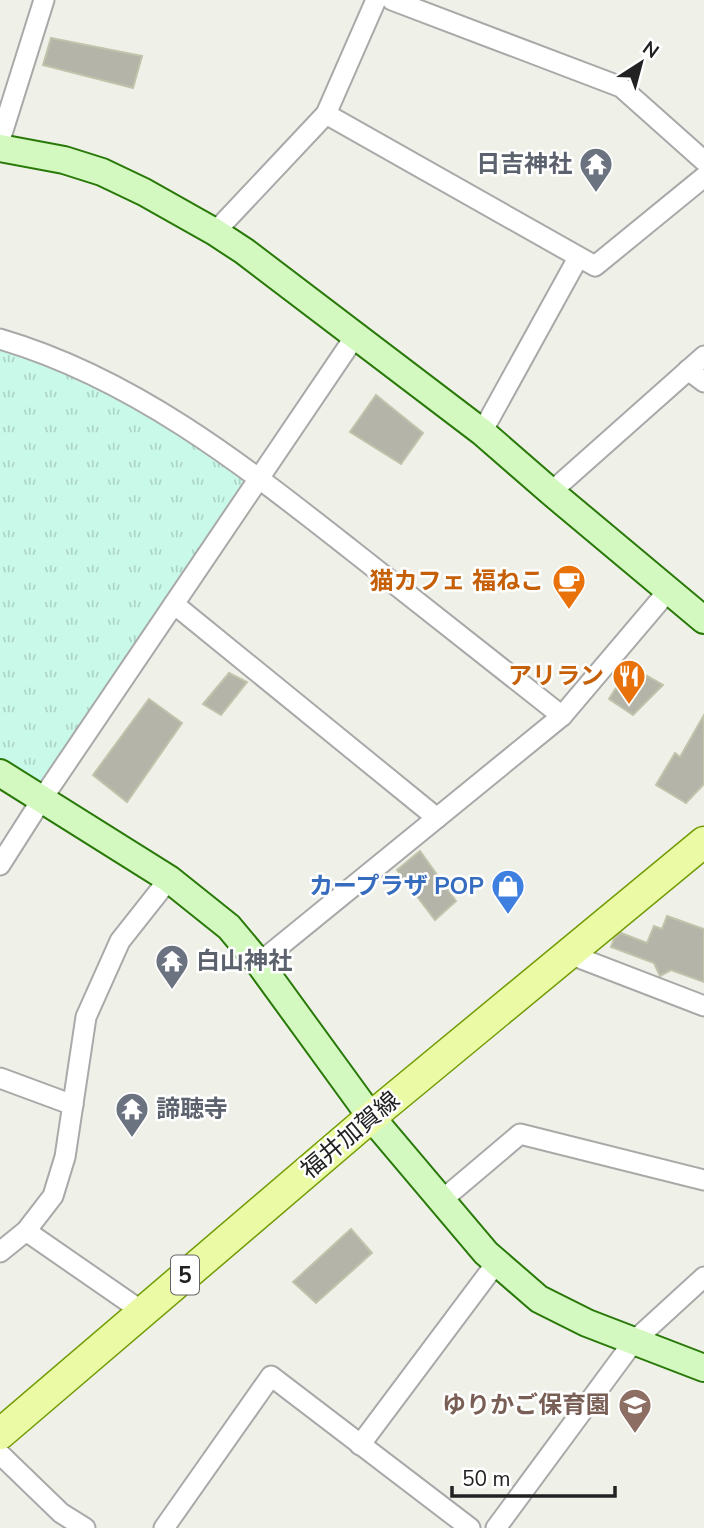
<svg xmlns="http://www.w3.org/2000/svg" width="704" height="1528" font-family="'Nunito Sans','Noto Sans JP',sans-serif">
	<defs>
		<pattern id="park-tufts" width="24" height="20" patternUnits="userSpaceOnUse" patternTransform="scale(1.75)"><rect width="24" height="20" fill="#c9f9e9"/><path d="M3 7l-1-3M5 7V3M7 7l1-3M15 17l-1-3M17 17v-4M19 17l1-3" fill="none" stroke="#acd5c8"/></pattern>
	</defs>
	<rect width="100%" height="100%" fill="#eff1e9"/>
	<path fill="url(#park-tufts)" d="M 0,339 L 32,349 L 259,478 L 46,793 L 0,767 Z"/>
	<g fill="#b4b4a8" stroke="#c2c3ab" stroke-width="2">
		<path d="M 51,38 L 142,56 L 133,88 L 43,65 Z"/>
		<path d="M 376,395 L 423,433 L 401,464 L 350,432 Z"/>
		<path d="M 630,666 L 663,685 L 633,715 L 609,699 Z"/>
		<path d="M 229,673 L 247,682 L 221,715 L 203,704 Z"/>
		<path d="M 149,699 L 182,723 L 127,802 L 93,775 Z"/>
		<path d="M 704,715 L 704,784 L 686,803 L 656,785 L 675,753 L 680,757 Z"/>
		<path d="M 420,851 L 456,901 L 435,920 L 397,870 Z"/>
		<path d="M 667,916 L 704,929 L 704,982 L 671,970 L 660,976 L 654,963 L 611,947 L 614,939 L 621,933 L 647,943 L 654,926 L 662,929 Z"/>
		<path d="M 351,1229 L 372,1253 L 316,1303 L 293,1282 Z"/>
	</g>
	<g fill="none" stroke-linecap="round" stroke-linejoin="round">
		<defs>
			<g id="street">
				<path d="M 392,0 L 621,87 L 704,161"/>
				<path d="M 326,114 L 595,266 L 704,177"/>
				<path d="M 0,140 L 44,0"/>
				<path d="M 215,232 L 326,114 L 376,0"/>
				<path d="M 0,339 C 133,378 242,464 349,548 C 420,604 491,660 562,716"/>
				<path d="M 688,370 L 704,382"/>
				<path d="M 482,432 L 578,258"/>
				<path d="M 551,492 L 704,356"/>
				<path d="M 174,604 L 437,818"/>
				<path d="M 0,865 L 42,799 L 356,335"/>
				<path d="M 569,954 L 704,1006"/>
				<path d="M 259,963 L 562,716 L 668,591"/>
				<path d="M 0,1078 L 73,1105"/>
				<path d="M 442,1200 L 520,1134 L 704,1180"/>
				<path d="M 26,1231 L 143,1312"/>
				<path d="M 0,1252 L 26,1231 L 53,1196 L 65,1157 L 86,1017 L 120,941 L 169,879"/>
				<path d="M 360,1445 L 497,1262"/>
				<path d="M 0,1454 L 61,1513 L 85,1528"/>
				<path d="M 164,1528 L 271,1376 L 470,1528"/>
				<path d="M 496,1528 L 634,1341 L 704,1277"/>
			</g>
			<g id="secondary">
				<path d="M 0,148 L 64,160 L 102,172 L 144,192 L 215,232 L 244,251 L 482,432 L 551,492 L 704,620"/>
				<path d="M 0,773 L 169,879 L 229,927 L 259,963 L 371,1117 L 486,1253 L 539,1299 L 587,1323 L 704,1368"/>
			</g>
			<path id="primary" d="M 0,1434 L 371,1117 L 704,842"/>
		</defs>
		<use href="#street" stroke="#a9a9a9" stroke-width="23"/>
		<use href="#secondary" stroke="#297908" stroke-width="30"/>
		<use href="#primary" stroke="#729b04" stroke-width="33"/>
		<use href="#street" stroke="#fff" stroke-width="19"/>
		<use href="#secondary" stroke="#d3f8c0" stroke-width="26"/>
		<use href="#primary" stroke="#ebfaa5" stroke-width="30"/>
	</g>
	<defs>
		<symbol id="temple-pin" viewBox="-11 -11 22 30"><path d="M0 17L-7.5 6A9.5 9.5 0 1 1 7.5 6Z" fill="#6b7280" stroke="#fff"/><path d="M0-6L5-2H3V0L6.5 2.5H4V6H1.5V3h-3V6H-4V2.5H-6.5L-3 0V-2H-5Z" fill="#fff"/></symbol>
		<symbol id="cafe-pin" viewBox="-11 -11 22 30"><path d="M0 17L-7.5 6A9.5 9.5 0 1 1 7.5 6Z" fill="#e8710a" stroke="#fff"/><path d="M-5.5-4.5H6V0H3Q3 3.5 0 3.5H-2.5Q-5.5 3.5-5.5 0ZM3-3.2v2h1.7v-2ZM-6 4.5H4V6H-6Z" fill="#fff"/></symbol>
		<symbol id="restaurant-pin" viewBox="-11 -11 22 30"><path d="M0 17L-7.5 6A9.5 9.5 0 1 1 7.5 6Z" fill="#e8710a" stroke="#fff"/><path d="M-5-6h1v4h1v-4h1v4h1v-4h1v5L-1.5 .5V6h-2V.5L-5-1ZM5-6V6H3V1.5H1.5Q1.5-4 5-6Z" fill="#fff"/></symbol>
		<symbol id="shop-pin" viewBox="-11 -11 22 30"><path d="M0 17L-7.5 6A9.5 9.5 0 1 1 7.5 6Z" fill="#3f7fe0" stroke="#fff"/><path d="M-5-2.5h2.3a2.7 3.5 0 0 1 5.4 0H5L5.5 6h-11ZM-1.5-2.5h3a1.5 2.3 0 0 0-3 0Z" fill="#fff"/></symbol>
		<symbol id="school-pin" viewBox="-11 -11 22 30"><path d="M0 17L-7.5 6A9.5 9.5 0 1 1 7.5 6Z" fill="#8d6e63" stroke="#fff"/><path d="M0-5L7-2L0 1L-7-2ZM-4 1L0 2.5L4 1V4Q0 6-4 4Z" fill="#fff"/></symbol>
	</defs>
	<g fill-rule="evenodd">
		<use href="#temple-pin" x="577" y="145" width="38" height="52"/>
		<use href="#cafe-pin" x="550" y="562" width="38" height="52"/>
		<use href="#restaurant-pin" x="610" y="657" width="38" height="52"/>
		<use href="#shop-pin" x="489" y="867" width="38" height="52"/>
		<use href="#temple-pin" x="153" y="942" width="38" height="52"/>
		<use href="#temple-pin" x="113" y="1090" width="38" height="52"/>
		<use href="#school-pin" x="616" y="1386" width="38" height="52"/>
	</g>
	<g text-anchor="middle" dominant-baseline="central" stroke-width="5" stroke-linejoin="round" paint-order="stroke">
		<rect fill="#fff" stroke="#646464" stroke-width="2" x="171" y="1255.5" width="28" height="39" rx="5"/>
		<g font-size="23" font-weight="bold" fill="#222">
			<text x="185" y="1275">5</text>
		</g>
		<g font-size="24" font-weight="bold" fill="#5b616d" stroke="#fff" text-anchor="start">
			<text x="572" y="164" text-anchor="end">日吉神社</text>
			<text x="196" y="961">白山神社</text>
			<text x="156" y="1109">諦聴寺</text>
		</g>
		<g font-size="24" font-weight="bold" fill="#c56008" stroke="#fff" text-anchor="end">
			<text x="544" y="581">猫カフェ 福ねこ</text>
			<text x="604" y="676">アリラン</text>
		</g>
		<g font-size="24" font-weight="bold" fill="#366cbe" stroke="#fff" text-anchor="end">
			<text x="484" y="886">カープラザ POP</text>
		</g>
		<g font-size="24" fill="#222" stroke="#fff">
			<text transform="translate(350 1135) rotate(-40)">福井加賀線</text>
		</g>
		<g font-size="24" font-weight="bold" fill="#785e54" stroke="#fff" text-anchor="end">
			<text x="610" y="1405">ゆりかご保育園</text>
		</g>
	</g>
	<g transform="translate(641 63) rotate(36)" stroke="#ffffff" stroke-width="5" paint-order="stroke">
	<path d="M0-5L12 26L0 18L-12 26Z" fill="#222222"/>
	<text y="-10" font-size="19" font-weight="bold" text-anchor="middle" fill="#222222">N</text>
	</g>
	<path d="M452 1486v10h163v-10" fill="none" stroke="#222222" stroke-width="3.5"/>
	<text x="462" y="1486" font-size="21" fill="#222222" stroke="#ffffff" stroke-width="5" paint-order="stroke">50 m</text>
</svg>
